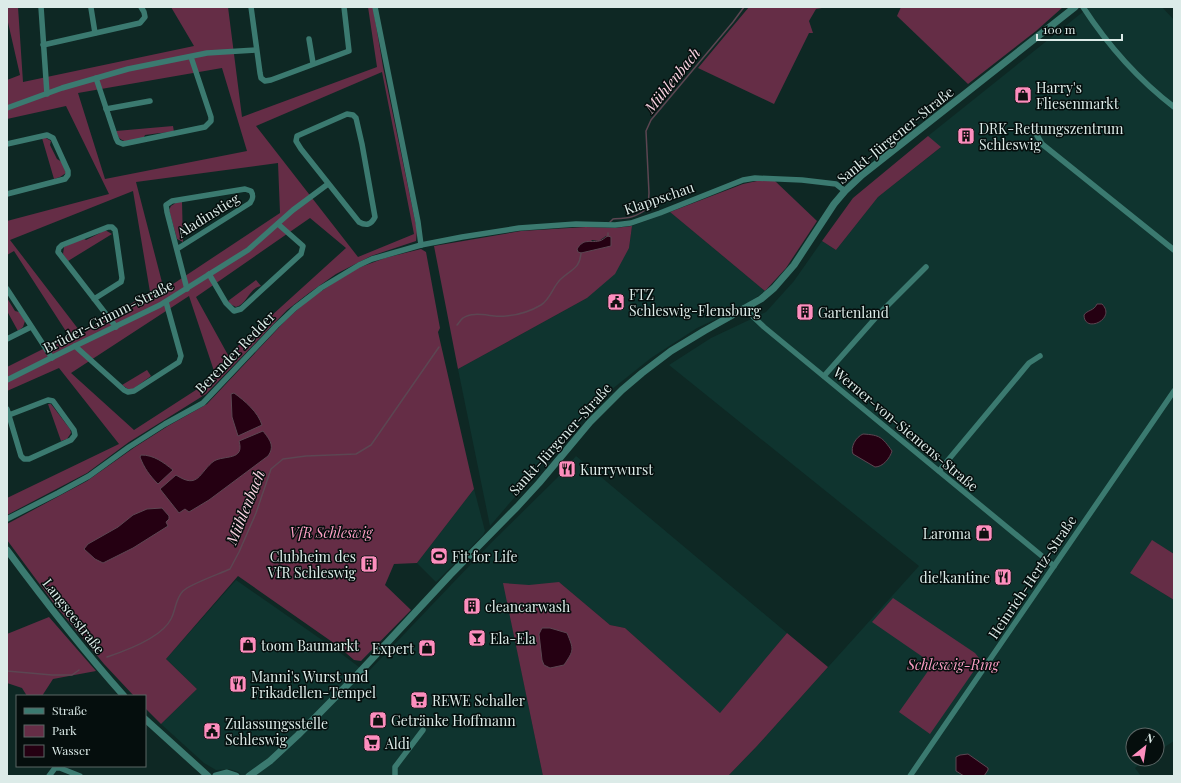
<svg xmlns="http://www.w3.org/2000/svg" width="1181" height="783" font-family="'Playfair Display',serif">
	<rect width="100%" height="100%" fill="#0e2824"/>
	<g fill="#0f342f">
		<path d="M 1089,7 L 1162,7 L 1174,20 L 1174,554 L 1152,541 L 1130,573 L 1174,600 L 1174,741 L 1157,752 L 1157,735 L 1133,735 L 1133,759 L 1147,759 L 1135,768 L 1141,776 L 728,776 L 757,746 L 919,566 L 669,365 L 711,338 L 766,312 L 794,281 L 822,241 L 836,250 L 878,197 L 940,148 L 928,136 Z"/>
		<path d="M 670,212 L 765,291 L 744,306 L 697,328 L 651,358 L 606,394 L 566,437 L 490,526 L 458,369 L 587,298 L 629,248 L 632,226 Z"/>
		<path d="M 576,456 L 787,633 L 720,714 L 625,628 L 610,625 L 560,583 L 511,620 L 543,776 L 241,776 L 239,772 L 229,769 L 216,770 L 204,763 L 161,724 L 197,689 L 166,659 L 236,580 L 335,649 L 367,673 L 492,542 L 557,478 Z"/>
		<path d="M 474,489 L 485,531 L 483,535 L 436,582 L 417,563 Z"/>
	</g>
	<g fill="#652d46" fill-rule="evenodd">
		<path d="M 7,7 L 18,7 L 23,82 L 194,46 L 171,7 L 228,7 L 242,117 L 377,67 L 368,7 L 373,7 L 383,67 L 417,230 L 416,241 L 371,256 L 336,274 L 309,293 L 287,310 L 206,394 L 129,442 L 87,473 L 7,515 L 7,498 L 119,444 L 59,368 L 7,391 L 7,367 L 69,336 L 14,251 L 7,255 L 7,221 L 109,194 L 66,106 L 7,119 L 7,80 L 20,75 L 7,18 ZM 222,68 L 247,151 L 105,179 L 78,93 ZM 382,72 L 414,234 L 358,257 L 256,126 ZM 278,163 L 280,213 L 164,290 L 136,182 ZM 133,191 L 150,292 L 82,334 L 10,240 ZM 310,218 L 346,248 L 228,355 L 196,297 ZM 189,296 L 216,377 L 134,430 L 71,373 Z"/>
		<path d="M 749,7 L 828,7 L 816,9 L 809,21 L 813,33 L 809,33 L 774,104 L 698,68 Z"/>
		<path d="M 901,7 L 1063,7 L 1036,31 L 968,84 L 897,16 Z"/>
		<path d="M 173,126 L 174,132 L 161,133 L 160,133 L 145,135 L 143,139 C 132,141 120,146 116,131 Z"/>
		<path d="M 928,136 L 941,147 L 878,197 L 836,250 L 822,241 L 853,198 Z"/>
		<path d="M 42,138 L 46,138 L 51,141 L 50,145 L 57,159 L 62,162 L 66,173 L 60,177 L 54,179 Z"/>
		<path d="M 757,181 L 775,181 L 817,221 L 786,268 L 765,291 L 670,212 L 743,184 Z"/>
		<path d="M 177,202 L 182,202 L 183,242 L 177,239 L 169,210 L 171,206 Z"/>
		<path d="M 632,226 L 629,248 L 615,274 L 587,298 L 458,369 L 434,246 L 521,231 L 586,227 L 615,228 ZM 606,236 L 607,247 L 588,250 L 581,253 L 592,240 L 599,241 Z"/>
		<path d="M 105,230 L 112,234 L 68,261 L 63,254 L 64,247 L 83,238 L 86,240 L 100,233 L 102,231 Z"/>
		<path d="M 421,249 L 426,252 L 440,328 L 438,332 L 474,489 L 417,563 L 394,564 L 385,585 L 411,610 L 361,661 L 354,660 L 338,646 L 238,576 L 166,659 L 197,689 L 161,724 L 145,708 L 145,696 L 134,696 L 104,664 L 55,605 L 7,540 L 7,524 L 87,481 L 135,447 L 168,426 L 207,404 L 286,320 L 308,300 L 335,282 L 358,268 L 385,258 Z"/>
		<path d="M 256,280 L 261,286 C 249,288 247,304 236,307 L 230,304 L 228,301 Z"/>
		<path d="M 7,298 L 15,311 L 19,312 L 25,321 L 23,327 L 18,331 L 7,311 Z"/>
		<path d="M 147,370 L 151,376 L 133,389 L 128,389 L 122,385 Z"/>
		<path d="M 48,404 L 51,404 L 70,429 L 71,433 L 67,439 L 61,441 Z"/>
		<path d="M 1152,540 L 1174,554 L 1174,600 L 1130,573 Z"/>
		<path d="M 559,582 L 610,625 L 625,628 L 720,713 L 787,633 L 828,667 L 757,746 L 728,776 L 543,776 L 503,583 L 529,585 Z"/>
		<path d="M 893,598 L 975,653 L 979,658 L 980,662 L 930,734 L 899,712 L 933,664 L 872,622 Z"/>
		<path d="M 49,617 L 96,671 L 53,679 L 42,696 L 27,696 L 22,688 L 7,683 L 7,634 Z"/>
	</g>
	<g fill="#250012" stroke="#5c4652">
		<path d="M 608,236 L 611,237 L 611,246 L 581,253 L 578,252 L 577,249 C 584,238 589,243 599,241 C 602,241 605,237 608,236 Z"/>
		<path d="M 1097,304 L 1102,304 C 1117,319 1084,334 1084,315 C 1087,310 1094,311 1097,304 Z"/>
		<path d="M 234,393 C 245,401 258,412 262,425 L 238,436 L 232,417 L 231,394 Z"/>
		<path d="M 263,431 C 270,440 275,446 268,456 L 209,500 L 189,512 L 185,509 L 179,513 L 160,489 L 176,475 C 199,490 199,472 214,461 C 224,455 245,461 239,441 Z"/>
		<path d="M 863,434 C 880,435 882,437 892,451 C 890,458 883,467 875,467 L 853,454 C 850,447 856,437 863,434 Z"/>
		<path d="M 141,455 C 154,455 163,462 173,470 L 158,484 C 150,476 144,468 140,457 Z"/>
		<path d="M 162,508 L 169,516 L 169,519 L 166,522 L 168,526 L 133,548 L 103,563 L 95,559 L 84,549 L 88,544 L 118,527 L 133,515 L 147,509 Z"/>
		<path d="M 542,628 L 550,628 L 567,633 C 574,650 574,650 564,665 L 550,668 L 544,665 L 542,660 L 539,634 Z"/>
		<path d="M 968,754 L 988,768 L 988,770 L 984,776 L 964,776 L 956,771 L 956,757 L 960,755 Z"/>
	</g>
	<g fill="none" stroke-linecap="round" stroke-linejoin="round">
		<g stroke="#5c4652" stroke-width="1.5">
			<path d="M 610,222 L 613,219 C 628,218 635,218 648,208 L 649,193 L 646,131 L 651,120 L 733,22 L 744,7"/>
			<path d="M 608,236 L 608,233"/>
			<path d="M 457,325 C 459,323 461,319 463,318 C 474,310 494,318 506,316 C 518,315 531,311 541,305 C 551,299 553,285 562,278 C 572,269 580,268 581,253"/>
			<path d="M 107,657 C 125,651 162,637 171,619 C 176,610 175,599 183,591 C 190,584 219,574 230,569 L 239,552 L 256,513 L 271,469 L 283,459 L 306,456 L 356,454 L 371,445 L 439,347"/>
			<path d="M 7,671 L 52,675 L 72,675 L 79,670"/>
		</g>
		<g stroke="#3b7a70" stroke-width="5.5">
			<path d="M 41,7 L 47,94"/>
			<path d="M 251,7 L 260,73 L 261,78 L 265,81 L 271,80 L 349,51 L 344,7"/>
			<path d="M 375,7 L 418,222 L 421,245"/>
			<path d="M 1083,7 C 1107,44 1139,80 1174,107"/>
			<path d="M 91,8 L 95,33"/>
			<path d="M 309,39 L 313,63"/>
			<path d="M 43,45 L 140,23 L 145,17 L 144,12 L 141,7"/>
			<path d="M 96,78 L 116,138 L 118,142 L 123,144 L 205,127 L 211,121 L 211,117 L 191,57"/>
			<path d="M 7,108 L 62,88 L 128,69 L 207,53 L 256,50"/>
			<path d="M 106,109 L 150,101"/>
			<path d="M 347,114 L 353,115 L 356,118 L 362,144 L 375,217 C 371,225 366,226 359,222 L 301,149 L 296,141 L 297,136 Z"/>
			<path d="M 1035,132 L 1042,144 L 1174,250"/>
			<path d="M 7,144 L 47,135 L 53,138 L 68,171 L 68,175 L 65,179 L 7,194"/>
			<path d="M 177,249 L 250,203 C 253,199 254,196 251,191 L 245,189 L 172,201 L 166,205 L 167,212 L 187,289"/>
			<path d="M 209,274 L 226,303 L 234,311 L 241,309 L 301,254 L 303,246 L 278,224"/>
			<path d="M 7,289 L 52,358"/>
			<path d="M 94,299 L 121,282 L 122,278 L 116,236 L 115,230 L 112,227 L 108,227 L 62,245 L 59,248 L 58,252 L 116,327"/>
			<path d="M 744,308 L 764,327 L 1054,566"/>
			<path d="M 7,339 L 31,327"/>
			<path d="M 75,346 L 124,390 L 128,392 L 134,391 L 179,362 L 181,356 L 166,302"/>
			<path d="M 824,376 L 879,314 L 926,267"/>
			<path d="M 7,380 L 75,346 L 160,305 L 248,250 L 293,210 L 328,184"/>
			<path d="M 7,409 L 21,456 L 24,459 L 29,459 L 71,440 L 75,435 L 74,430 L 53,401 L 48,400 L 9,415"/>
			<path d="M 939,471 L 1029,363 L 1040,356"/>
			<path d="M 7,519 L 58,493 L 89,476 L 129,447 L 165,424 L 203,403 L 276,326 L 295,308 L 321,288 L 359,265 L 372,259 L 421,245 L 462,237 L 519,228 L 576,224 L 615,225 L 631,223 L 660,213 L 743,180 L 755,178 L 802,180 L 836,184 L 845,191"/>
			<path d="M 49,776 L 55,768 L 60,768 L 80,776"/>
			<path d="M 395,776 L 395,767 L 423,730"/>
			<path d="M 910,776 L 1174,391"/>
		</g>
		<g stroke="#3b7a70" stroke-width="7">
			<path d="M 7,550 C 44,600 82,649 124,696"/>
			<path d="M 145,719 L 208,776"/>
			<path d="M 216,776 L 227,773 L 236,776"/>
			<path d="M 249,776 L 270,761 L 298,735 L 357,675 L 450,575 L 517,507 L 539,483 L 590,422 L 622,390 L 642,373 L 671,351 L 704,331 L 761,299 L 774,288 L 794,265 L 834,204 L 845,191 L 862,175 L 1075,7"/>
		</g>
	</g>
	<defs>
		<symbol id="shop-square" viewBox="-11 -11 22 22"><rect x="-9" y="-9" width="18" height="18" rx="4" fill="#fd8ebe" stroke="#050e0d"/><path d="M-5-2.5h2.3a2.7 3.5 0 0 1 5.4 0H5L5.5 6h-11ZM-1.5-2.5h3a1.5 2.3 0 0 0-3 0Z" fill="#111"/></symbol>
		<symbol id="building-square" viewBox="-11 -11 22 22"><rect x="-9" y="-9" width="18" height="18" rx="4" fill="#fd8ebe" stroke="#050e0d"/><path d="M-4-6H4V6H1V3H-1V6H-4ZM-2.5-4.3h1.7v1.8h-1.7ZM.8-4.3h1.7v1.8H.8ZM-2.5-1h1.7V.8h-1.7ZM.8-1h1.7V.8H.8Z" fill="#111"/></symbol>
		<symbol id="civic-square" viewBox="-11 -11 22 22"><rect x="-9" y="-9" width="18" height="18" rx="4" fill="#fd8ebe" stroke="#050e0d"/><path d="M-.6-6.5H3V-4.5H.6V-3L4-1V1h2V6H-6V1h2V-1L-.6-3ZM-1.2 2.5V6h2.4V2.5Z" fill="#111"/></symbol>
		<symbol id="restaurant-square" viewBox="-11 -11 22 22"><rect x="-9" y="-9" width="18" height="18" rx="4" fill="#fd8ebe" stroke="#050e0d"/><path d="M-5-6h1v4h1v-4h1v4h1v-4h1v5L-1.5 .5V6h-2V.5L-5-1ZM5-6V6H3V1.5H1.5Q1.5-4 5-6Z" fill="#111"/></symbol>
		<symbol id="stadium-square" viewBox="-11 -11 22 22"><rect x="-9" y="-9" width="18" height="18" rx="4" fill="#fd8ebe" stroke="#050e0d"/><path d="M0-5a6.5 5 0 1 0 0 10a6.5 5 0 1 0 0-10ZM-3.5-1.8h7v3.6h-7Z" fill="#111"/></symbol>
		<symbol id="bar-square" viewBox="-11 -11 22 22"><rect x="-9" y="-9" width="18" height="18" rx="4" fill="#fd8ebe" stroke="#050e0d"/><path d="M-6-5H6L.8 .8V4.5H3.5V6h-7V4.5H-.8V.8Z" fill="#111"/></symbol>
		<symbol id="supermarket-square" viewBox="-11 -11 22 22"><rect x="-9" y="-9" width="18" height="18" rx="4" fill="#fd8ebe" stroke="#050e0d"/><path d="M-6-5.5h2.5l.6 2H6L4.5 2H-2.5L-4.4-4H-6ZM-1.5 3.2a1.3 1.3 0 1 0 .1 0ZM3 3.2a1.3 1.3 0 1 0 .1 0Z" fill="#111"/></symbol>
	</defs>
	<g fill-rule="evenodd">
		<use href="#shop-square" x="1013" y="85" width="20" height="20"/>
		<use href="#building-square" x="956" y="126" width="20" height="20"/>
		<use href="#civic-square" x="606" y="292" width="20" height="20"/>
		<use href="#building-square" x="795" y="302" width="20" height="20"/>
		<use href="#restaurant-square" x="557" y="459" width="20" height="20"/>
		<use href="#shop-square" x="974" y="523" width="20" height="20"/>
		<use href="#stadium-square" x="429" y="546" width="20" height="20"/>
		<use href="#building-square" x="359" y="554" width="20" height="20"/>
		<use href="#restaurant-square" x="993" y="567" width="20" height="20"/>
		<use href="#building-square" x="462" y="596" width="20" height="20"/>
		<use href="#bar-square" x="467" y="628" width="20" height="20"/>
		<use href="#shop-square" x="238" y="635" width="20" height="20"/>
		<use href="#shop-square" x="417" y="638" width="20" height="20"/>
		<use href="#restaurant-square" x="228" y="674" width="20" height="20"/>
		<use href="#supermarket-square" x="409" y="690" width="20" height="20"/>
		<use href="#shop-square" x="368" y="710" width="20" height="20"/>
		<use href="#civic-square" x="202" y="721" width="20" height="20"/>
		<use href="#supermarket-square" x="362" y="733" width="20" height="20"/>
	</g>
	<g text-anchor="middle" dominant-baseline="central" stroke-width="3" stroke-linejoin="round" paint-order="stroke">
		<g font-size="14" fill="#dcebe8" stroke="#050e0d" text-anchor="start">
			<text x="1036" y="87">Harry's<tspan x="1036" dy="16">Fliesenmarkt</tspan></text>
			<text x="979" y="128">DRK-Rettungszentrum<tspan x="979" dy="16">Schleswig</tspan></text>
			<text x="629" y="294">FTZ<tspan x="629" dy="16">Schleswig-Flensburg</tspan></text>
			<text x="818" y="312">Gartenland</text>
			<text x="580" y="469">Kurrywurst</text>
			<text x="971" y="533" text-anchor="end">Laroma</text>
			<text x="356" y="556" text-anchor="end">Clubheim des<tspan x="356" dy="16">VfR Schleswig</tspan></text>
			<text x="452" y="556">Fit for Life</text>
			<text x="990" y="577" text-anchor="end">die!kantine</text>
			<text x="485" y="606">cleancarwash</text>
			<text x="490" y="638">Ela-Ela</text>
			<text x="261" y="645">toom Baumarkt</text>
			<text x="414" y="648" text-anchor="end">Expert</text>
			<text x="251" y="676">Manni's Wurst und<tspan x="251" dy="16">Frikadellen-Tempel</tspan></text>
			<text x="432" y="700">REWE Schaller</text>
			<text x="391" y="720">Getränke Hoffmann</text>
			<text x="225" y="723">Zulassungsstelle<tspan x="225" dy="16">Schleswig</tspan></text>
			<text x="385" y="743">Aldi</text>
		</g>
		<g font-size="14" fill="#dcebe8" stroke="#050e0d">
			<text transform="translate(895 135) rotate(-39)">Sankt-Jürgener-Straße</text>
			<text transform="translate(659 198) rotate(-19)">Klappschau</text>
			<text transform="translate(208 215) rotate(-32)">Aladinstieg</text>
			<text transform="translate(108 316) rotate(-27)">Brüder-Grimm-Straße</text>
			<text transform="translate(235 352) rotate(-46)">Berender Redder</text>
			<text transform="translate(906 429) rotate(40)">Werner-von-Siemens-Straße</text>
			<text transform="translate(560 439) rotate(-48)">Sankt-Jürgener-Straße</text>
			<text transform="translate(1032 577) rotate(-56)">Heinrich-Hertz-Straße</text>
			<text transform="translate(74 616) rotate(52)">Langseestraße</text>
		</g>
		<g font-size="14" font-style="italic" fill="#fb9fc5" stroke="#050e0d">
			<text x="331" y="532">VfR Schleswig</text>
			<text x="953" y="664">Schleswig-Ring</text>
		</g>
		<g font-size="15" font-style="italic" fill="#f9d2e1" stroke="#050e0d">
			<text transform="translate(672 80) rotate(-51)">Mühlenbach</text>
			<text transform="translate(245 507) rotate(-68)">Mühlenbach</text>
		</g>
	</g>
	<rect width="1181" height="783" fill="none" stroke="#dcebe8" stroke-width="16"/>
	<rect x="16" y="695" width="130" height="72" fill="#050e0d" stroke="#5b6665"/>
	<rect x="24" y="708" width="20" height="6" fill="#3b7a70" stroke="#5b6665"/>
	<text x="52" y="715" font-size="12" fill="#dcebe8">Straße</text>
	<rect x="24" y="725" width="20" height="12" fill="#652d46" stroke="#5b6665"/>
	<text x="52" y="735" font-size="12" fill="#dcebe8">Park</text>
	<rect x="24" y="745" width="20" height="12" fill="#250012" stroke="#5b6665"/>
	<text x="52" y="755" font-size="12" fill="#dcebe8">Wasser</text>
	<g transform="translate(1145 747) rotate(30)"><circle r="19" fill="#050e0d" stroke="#5b6665"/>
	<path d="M0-3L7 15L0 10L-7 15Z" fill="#fd8ebe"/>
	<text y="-6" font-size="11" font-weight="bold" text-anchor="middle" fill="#dcebe8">N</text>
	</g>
	<path d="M1037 34v6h85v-6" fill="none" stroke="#dcebe8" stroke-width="2"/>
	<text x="1043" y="34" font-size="12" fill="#dcebe8" stroke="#050e0d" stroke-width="3" paint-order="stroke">100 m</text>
</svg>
